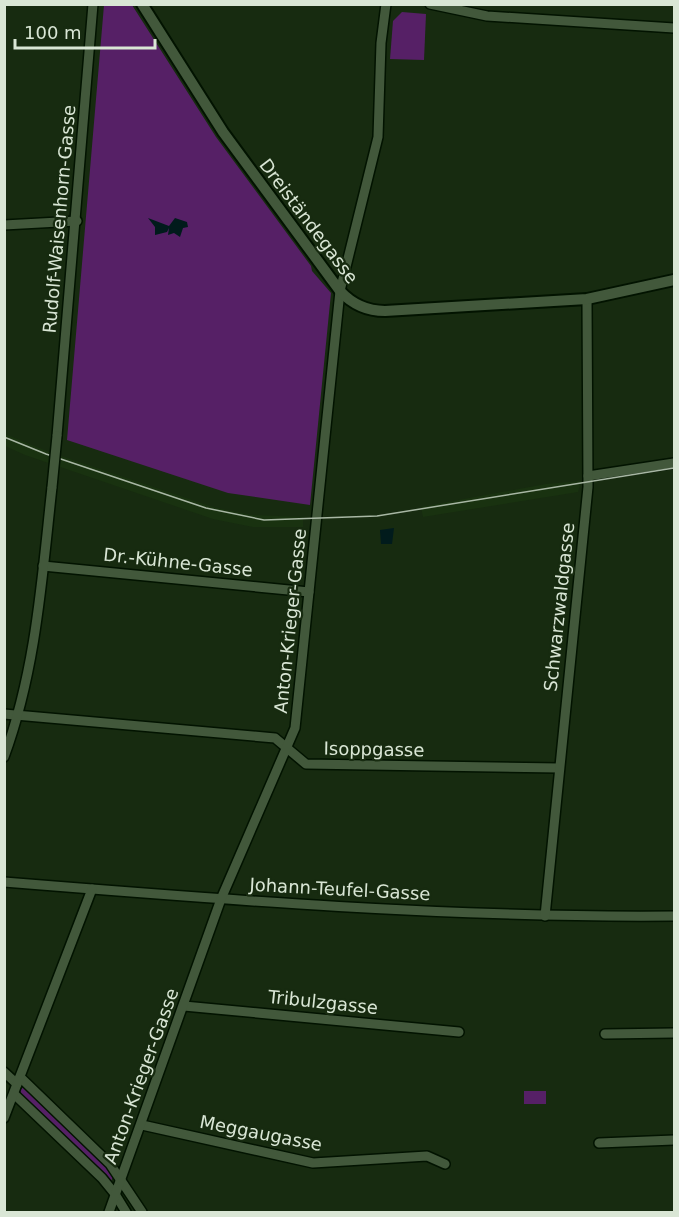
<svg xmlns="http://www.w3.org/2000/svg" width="679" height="1217" font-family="'DejaVu Sans',sans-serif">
	<rect width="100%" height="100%" fill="#172b10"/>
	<g fill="#193210">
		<path d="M 5,434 L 49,452 L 216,508 L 251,515 L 303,517 L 303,527 L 253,527 L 213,519 L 25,455 L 5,446 Z"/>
		<path d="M 581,481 L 578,492 L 423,517 L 421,507 L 546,484 Z"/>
	</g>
	<g fill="#562066">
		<path d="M 104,5 L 132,5 L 216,137 L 311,266 L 312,271 L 331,293 L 310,505 L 228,493 L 67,440 Z"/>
		<path d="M 402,12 L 426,14 L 424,60 L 390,59 L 393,21 Z"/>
		<path d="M 25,1086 L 114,1173 L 111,1182 L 22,1096 L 20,1090 Z"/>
		<rect x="524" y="1091" width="22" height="13"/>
	</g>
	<g fill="#011b1c">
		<path d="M 148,218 L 169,226 L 175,218 L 187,222 L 188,227 L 183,228 L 180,237 L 174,233 L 168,235 L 169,228 L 167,232 L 155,235 L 155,227 Z"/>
		<path d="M 394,528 L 392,544 L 381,544 L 380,530 Z"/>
	</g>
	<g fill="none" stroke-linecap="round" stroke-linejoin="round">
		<defs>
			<g id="minor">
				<path d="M 430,4 L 487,16 L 674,28"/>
				<path d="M 4,225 L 77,221"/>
				<path d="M 57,436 L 93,4"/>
				<path d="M 588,476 L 674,463"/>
				<path d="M 43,566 L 309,592"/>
				<path d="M 4,714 L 275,738 L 306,764 L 559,768"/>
				<path d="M 4,757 C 36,670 42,578 52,487"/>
				<path d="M 4,882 C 227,900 451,918 674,916"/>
				<path d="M 545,916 L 588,487 L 587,299"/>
				<path d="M 184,1006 L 459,1032"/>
				<path d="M 605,1034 L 674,1033"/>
				<path d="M 4,1072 L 17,1084"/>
				<path d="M 20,1077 L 110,1164 L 142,1212"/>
				<path d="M 14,1094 L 102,1178 L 115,1194 L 126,1212"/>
				<path d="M 4,1118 L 92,889"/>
				<path d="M 142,1125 L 313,1163 L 427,1156 L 445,1164"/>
				<path d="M 599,1143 L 674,1140"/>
				<path d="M 109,1212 L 221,899 L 295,728 L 340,291 L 378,137 L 381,43 L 386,4"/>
			</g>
			<path id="tertiary" d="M 142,4 L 223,132 L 340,291 C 352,304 367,311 385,311 L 587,299 L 674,280"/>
		</defs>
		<use href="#minor" stroke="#021300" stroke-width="12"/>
		<use href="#tertiary" stroke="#021300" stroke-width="14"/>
		<use href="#minor" stroke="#42583b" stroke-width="9"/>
		<use href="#tertiary" stroke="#42583b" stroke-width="10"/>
		<path stroke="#a8b7a4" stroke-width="1.5" d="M 4,437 L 46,454 L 206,508 L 264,520 L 377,516 L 674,468"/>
		<defs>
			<path id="minor-bridge" d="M 52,487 L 57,436"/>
		</defs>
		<use href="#minor-bridge" stroke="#021300" stroke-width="12" stroke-linecap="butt"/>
		<use href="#minor-bridge" stroke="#42583b" stroke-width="9"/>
	</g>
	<g text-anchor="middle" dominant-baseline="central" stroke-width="4.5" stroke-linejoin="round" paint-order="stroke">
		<g font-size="18" fill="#d9e6d5" stroke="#172b10">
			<text transform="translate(59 219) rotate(-85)">Rudolf-Waisenhorn-Gasse</text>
			<text transform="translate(309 221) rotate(53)">Dreiständegasse</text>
			<text transform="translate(178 562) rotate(6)">Dr.-Kühne-Gasse</text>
			<text transform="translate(559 607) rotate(-84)">Schwarzwaldgasse</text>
			<text transform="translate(290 621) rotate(-84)">Anton-Krieger-Gasse</text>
			<text transform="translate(374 749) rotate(1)">Isoppgasse</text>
			<text transform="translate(340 889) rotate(3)">Johann-Teufel-Gasse</text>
			<text transform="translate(323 1002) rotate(6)">Tribulzgasse</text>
			<text transform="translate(141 1076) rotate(-70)">Anton-Krieger-Gasse</text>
			<text transform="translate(261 1133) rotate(11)">Meggaugasse</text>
		</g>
	</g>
	<rect width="679" height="1217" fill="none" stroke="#d9e6d5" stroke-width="12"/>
	<path d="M15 39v9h140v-9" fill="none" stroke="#d9e6d5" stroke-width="3"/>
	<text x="24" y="39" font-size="18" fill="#d9e6d5" stroke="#172b10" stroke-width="4.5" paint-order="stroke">100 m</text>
</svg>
